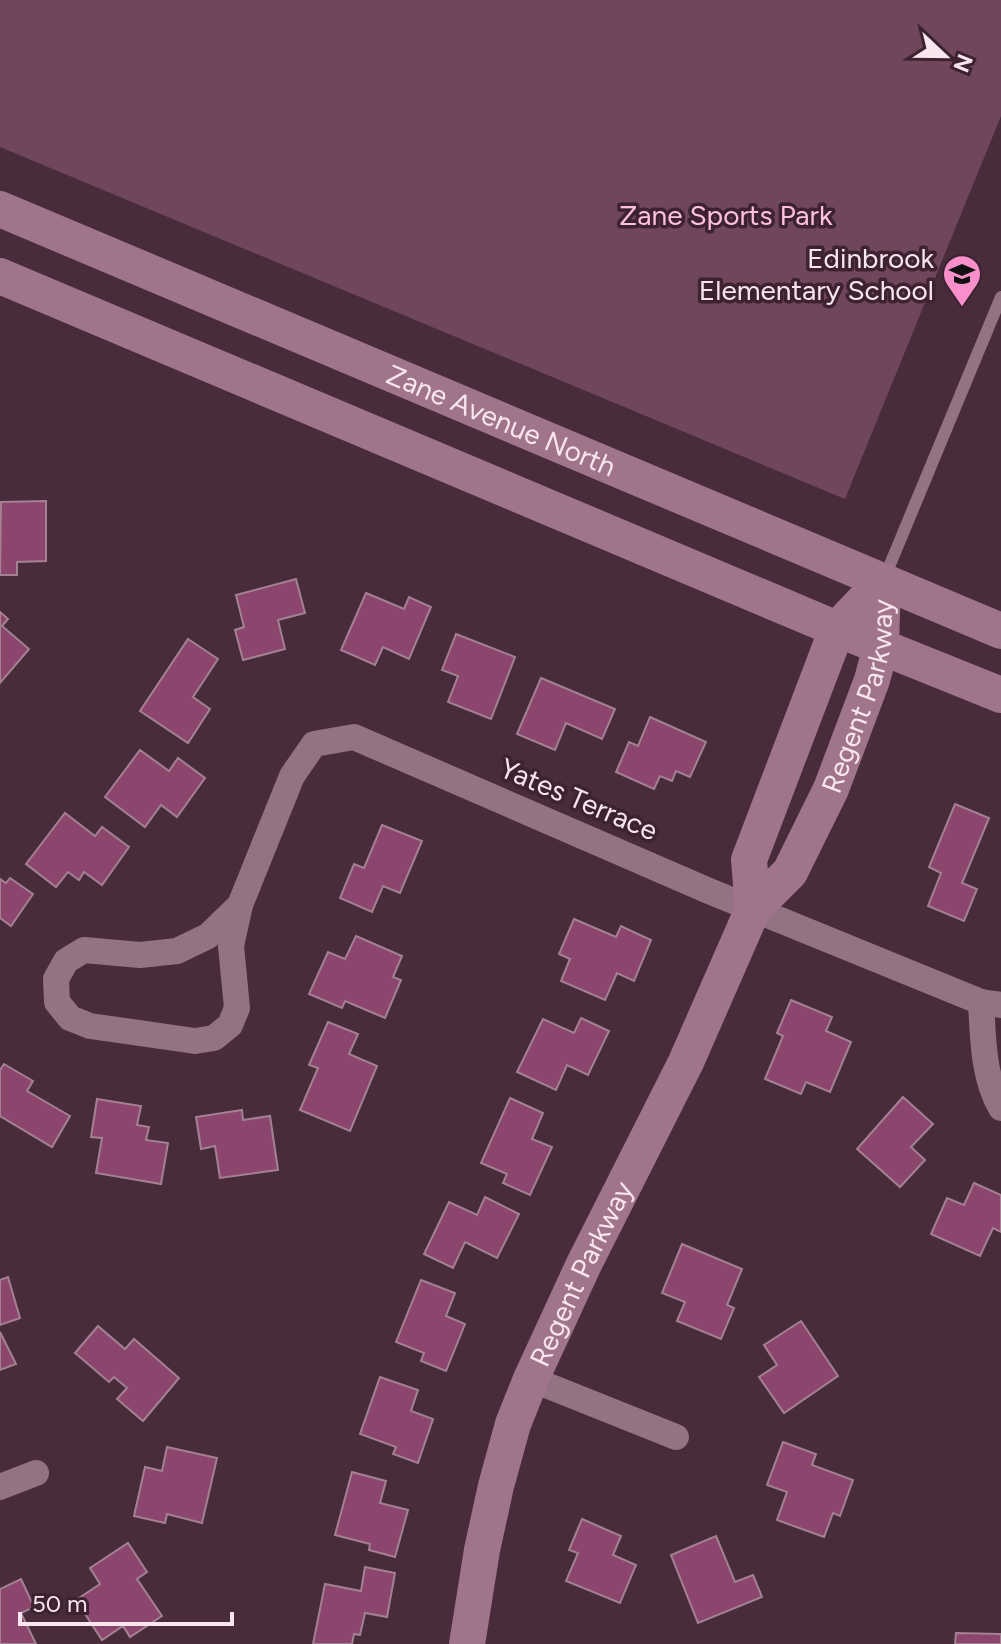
<svg xmlns="http://www.w3.org/2000/svg" width="1001" height="1644" font-family="Figtree,sans-serif">
	<rect width="100%" height="100%" fill="#482c3b"/>
	<path fill="#70465c" d="M 0,0 L 1001,0 L 1001,116 L 845,499 L 0,147 Z"/>
	<g fill="#8c466e" stroke="#a38192" stroke-width="2">
		<path d="M 46,501 L 46,561 L 17,562 L 17,575 L 0,575 L 1,502 Z"/>
		<path d="M 296,579 L 305,613 L 278,620 L 285,649 L 243,660 L 235,630 L 244,627 L 236,595 Z"/>
		<path d="M 366,593 L 404,609 L 409,597 L 431,607 L 409,659 L 383,647 L 375,665 L 341,650 Z"/>
		<path d="M 0,612 L 8,619 L 2,626 L 29,649 L 0,683 Z"/>
		<path d="M 456,634 L 515,657 L 491,719 L 448,702 L 458,676 L 442,670 Z"/>
		<path d="M 188,639 L 218,659 L 193,697 L 210,709 L 188,743 L 140,711 Z"/>
		<path d="M 541,678 L 615,709 L 602,739 L 566,723 L 555,750 L 517,734 Z"/>
		<path d="M 650,717 L 706,742 L 690,777 L 676,771 L 672,781 L 660,776 L 654,789 L 616,772 L 629,742 L 638,746 Z"/>
		<path d="M 140,750 L 169,771 L 178,758 L 205,778 L 177,817 L 161,805 L 145,827 L 105,797 Z"/>
		<path d="M 955,804 L 989,818 L 962,883 L 977,889 L 964,921 L 928,906 L 941,873 L 929,867 Z"/>
		<path d="M 65,813 L 95,836 L 102,827 L 129,847 L 102,885 L 84,872 L 79,880 L 68,872 L 56,887 L 26,864 Z"/>
		<path d="M 382,825 L 422,841 L 400,893 L 383,886 L 372,912 L 340,898 L 354,864 L 364,868 Z"/>
		<path d="M 10,878 L 33,894 L 11,926 L 0,918 L 0,879 L 6,883 Z"/>
		<path d="M 574,919 L 616,937 L 621,926 L 651,940 L 634,981 L 617,973 L 605,1000 L 561,981 L 570,959 L 559,954 Z"/>
		<path d="M 356,936 L 402,956 L 393,977 L 401,980 L 385,1018 L 345,1001 L 342,1008 L 309,994 L 328,952 L 345,959 Z"/>
		<path d="M 791,1000 L 832,1017 L 826,1031 L 851,1042 L 830,1092 L 806,1082 L 801,1094 L 765,1079 L 783,1036 L 777,1033 Z"/>
		<path d="M 581,1018 L 609,1031 L 588,1075 L 567,1065 L 556,1090 L 517,1072 L 543,1019 L 574,1033 Z"/>
		<path d="M 328,1022 L 358,1034 L 349,1054 L 377,1066 L 350,1131 L 300,1110 L 318,1068 L 309,1065 Z"/>
		<path d="M 4,1064 L 33,1081 L 27,1091 L 70,1116 L 52,1147 L 0,1116 L 0,1070 Z"/>
		<path d="M 903,1097 L 933,1124 L 911,1147 L 925,1160 L 900,1187 L 857,1149 Z"/>
		<path d="M 510,1098 L 543,1113 L 532,1139 L 552,1147 L 530,1195 L 503,1183 L 507,1174 L 481,1163 Z"/>
		<path d="M 97,1099 L 141,1106 L 137,1125 L 149,1127 L 146,1140 L 168,1143 L 161,1184 L 96,1173 L 102,1138 L 91,1137 Z"/>
		<path d="M 242,1110 L 243,1120 L 270,1116 L 278,1170 L 220,1178 L 215,1146 L 201,1149 L 196,1117 Z"/>
		<path d="M 974,1183 L 1001,1195 L 1001,1232 L 993,1228 L 980,1256 L 931,1234 L 947,1198 L 964,1205 Z"/>
		<path d="M 485,1197 L 519,1214 L 497,1258 L 465,1242 L 453,1268 L 424,1254 L 449,1202 L 477,1215 Z"/>
		<path d="M 682,1244 L 742,1269 L 727,1305 L 734,1308 L 721,1339 L 677,1321 L 685,1302 L 662,1293 Z"/>
		<path d="M 8,1277 L 20,1318 L 0,1325 L 0,1280 Z"/>
		<path d="M 421,1280 L 455,1293 L 446,1316 L 465,1324 L 446,1371 L 421,1361 L 424,1353 L 396,1342 Z"/>
		<path d="M 801,1321 L 838,1376 L 784,1413 L 759,1377 L 777,1365 L 764,1345 Z"/>
		<path d="M 98,1326 L 125,1349 L 134,1339 L 179,1378 L 143,1421 L 117,1399 L 127,1388 L 114,1377 L 109,1382 L 75,1353 Z"/>
		<path d="M 0,1332 L 16,1364 L 0,1370 Z"/>
		<path d="M 380,1377 L 418,1390 L 411,1411 L 433,1419 L 418,1463 L 393,1454 L 396,1447 L 360,1434 Z"/>
		<path d="M 783,1442 L 816,1454 L 812,1465 L 853,1480 L 840,1516 L 833,1513 L 824,1537 L 777,1520 L 787,1492 L 767,1485 Z"/>
		<path d="M 167,1447 L 217,1458 L 202,1523 L 167,1514 L 165,1523 L 134,1516 L 145,1467 L 162,1471 Z"/>
		<path d="M 352,1472 L 386,1481 L 380,1503 L 408,1510 L 395,1557 L 369,1550 L 370,1544 L 335,1535 Z"/>
		<path d="M 582,1519 L 621,1536 L 613,1555 L 636,1565 L 620,1603 L 566,1581 L 578,1553 L 569,1550 Z"/>
		<path d="M 716,1536 L 735,1582 L 753,1575 L 762,1597 L 698,1623 L 671,1555 Z"/>
		<path d="M 128,1543 L 147,1572 L 137,1579 L 162,1616 L 130,1637 L 123,1626 L 102,1640 L 76,1600 L 100,1584 L 90,1568 Z"/>
		<path d="M 365,1567 L 395,1573 L 387,1617 L 365,1613 L 360,1635 L 354,1634 L 352,1644 L 313,1644 L 325,1584 L 361,1591 Z"/>
		<path d="M 21,1579 L 34,1607 L 21,1613 L 36,1644 L 0,1644 L 0,1589 Z"/>
		<path d="M 956,1633 L 1001,1634 L 1001,1644 L 955,1644 Z"/>
	</g>
	<g fill="none" stroke-linecap="round" stroke-linejoin="round">
		<path stroke="#937283" stroke-width="12" d="M 884,579 L 1001,297"/>
		<g stroke="#937283" stroke-width="26">
			<path d="M 240,905 L 292,776 L 314,744 L 354,737 L 709,891 L 981,1002 L 1001,1005"/>
			<path d="M 240,905 L 231,946 L 237,1008 L 230,1025 L 214,1038 L 195,1041 L 90,1026 L 70,1018 L 57,1002 L 56,979 L 66,961 L 84,950 L 140,955 L 177,951 L 208,936 Z"/>
			<path d="M 981,1002 C 983,1038 983,1077 1001,1108"/>
			<path d="M 531,1379 L 676,1437"/>
			<path d="M 0,1487 L 36,1473"/>
		</g>
		<g stroke="#a0748b" stroke-width="36">
			<path id="s1" d="M 0,209 L 1001,631"/>
			<path d="M 0,276 L 837,629 L 1001,695"/>
			<path d="M 753,909 L 749,860 L 837,629 L 883,581"/>
			<path id="s2" d="M 467,1644 L 482,1550 L 496,1486 L 513,1424 L 531,1379 L 584,1264 L 686,1062 L 753,909 L 790,872 L 831,789 L 872,680 L 881,646 L 883,581"/>
		</g>
	</g>
	<defs>
		<symbol id="school-pin" viewBox="-11 -11 22 30"><path d="M0 17L-7.5 6A9.5 9.5 0 1 1 7.5 6Z" fill="#f98fca" stroke="#3d2231"/><path d="M0-5L7-2L0 1L-7-2ZM-4 1L0 2.5L4 1V4Q0 6-4 4Z" fill="#111"/></symbol>
	</defs>
	<g fill-rule="evenodd">
		<use href="#school-pin" x="940" y="252" width="44" height="60"/>
	</g>
	<g text-anchor="middle" dominant-baseline="central" stroke-width="7" stroke-linejoin="round" paint-order="stroke">
		<g font-size="28" fill="#fec0e0" stroke="#3d2231">
			<text x="726" y="215">Zane Sports Park</text>
		</g>
		<g font-size="28" fill="#f8e5ee" stroke="#3d2231" text-anchor="end">
			<text x="934" y="258">Edinbrook<tspan x="934" dy="32">Elementary School</tspan></text>
		</g>
		<g font-size="28" fill="#f8e5ee" stroke="#3d2231">
			<text stroke="none"><textPath href="#s1" startOffset="544">Zane Avenue North</textPath></text>
			<text stroke="none"><textPath href="#s2" startOffset="1036">Regent Parkway</textPath></text>
			<text transform="translate(579 799) rotate(23)">Yates Terrace</text>
			<text stroke="none"><textPath href="#s2" startOffset="390">Regent Parkway</textPath></text>
		</g>
	</g>
	<g transform="translate(945 56) rotate(112)" stroke="#3d2231" stroke-width="6" paint-order="stroke">
	<path d="M0-6L14 30L0 20L-14 30Z" fill="#f8e5ee"/>
	<text y="-12" font-size="22" font-weight="bold" text-anchor="middle" fill="#f8e5ee">N</text>
	</g>
	<path d="M20 1612v12h212v-12" fill="none" stroke="#f8e5ee" stroke-width="4"/>
	<text x="32" y="1612" font-size="24" fill="#f8e5ee" stroke="#3d2231" stroke-width="6" paint-order="stroke">50 m</text>
</svg>
